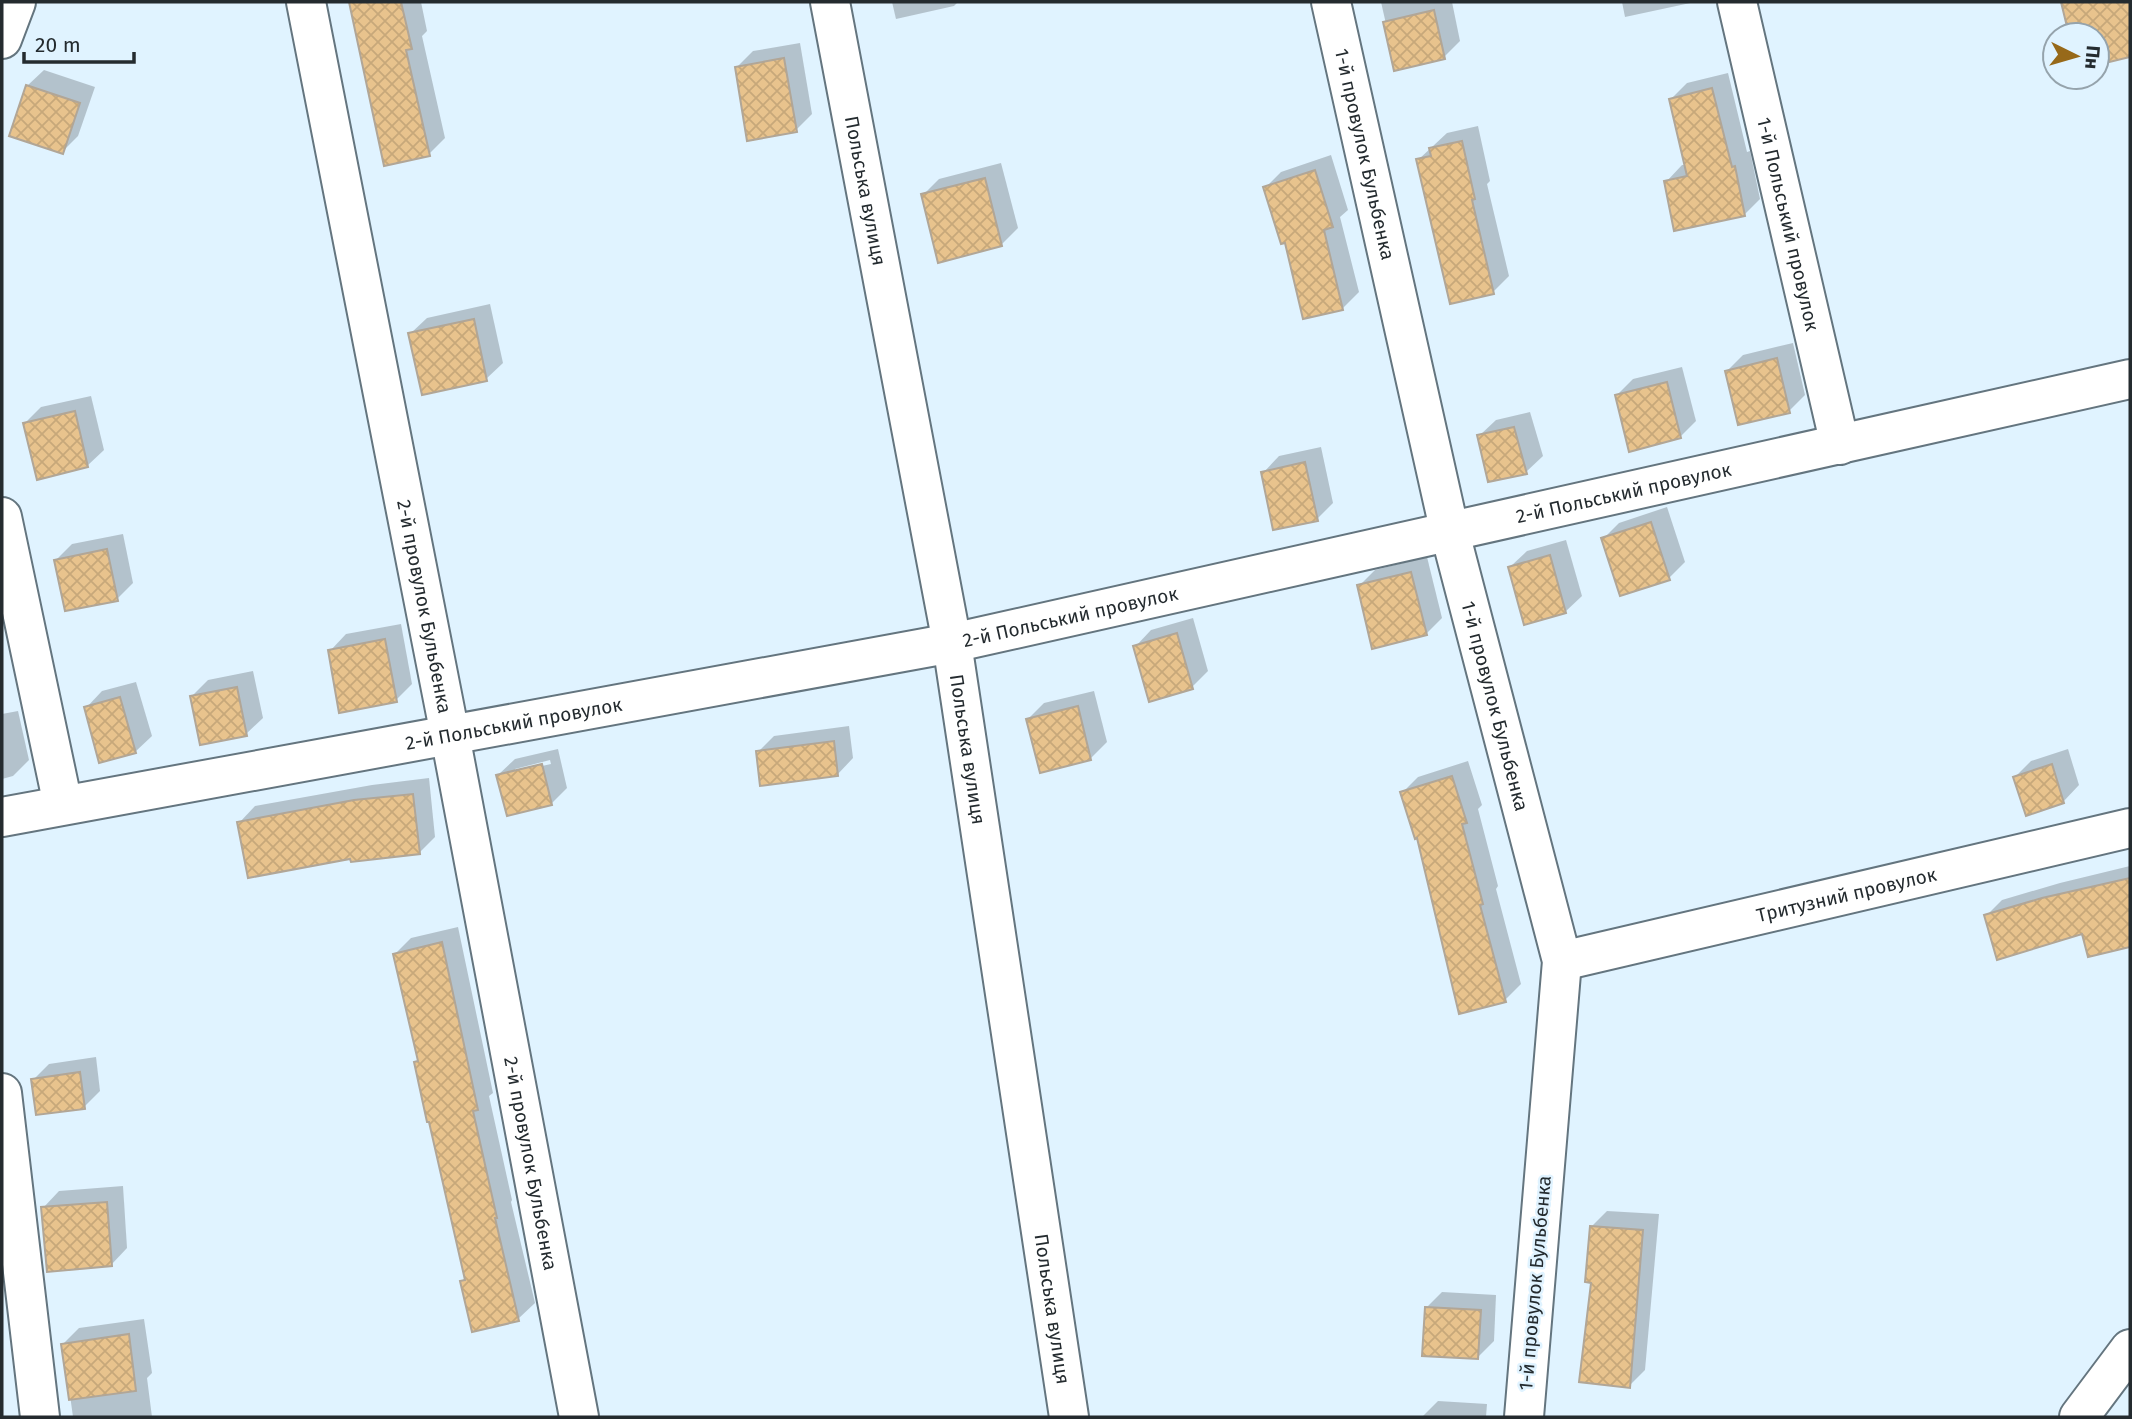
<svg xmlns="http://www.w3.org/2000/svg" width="2132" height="1419" font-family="'Fira Sans',sans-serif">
	<defs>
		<pattern id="building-cross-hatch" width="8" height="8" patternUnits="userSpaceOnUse" patternTransform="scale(1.75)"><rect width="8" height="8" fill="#e8c38d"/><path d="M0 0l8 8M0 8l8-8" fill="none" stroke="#c7a87a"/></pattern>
	</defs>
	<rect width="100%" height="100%" fill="#e0f3ff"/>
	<g fill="#0003" fill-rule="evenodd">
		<path d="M 352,2 L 421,2 L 427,31 L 422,36 L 445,138 L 429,154 Z"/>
		<path d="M 892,2 L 958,2 L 954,6 L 896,19 Z"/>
		<path d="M 1381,2 L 1452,2 L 1460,41 L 1444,57 L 1396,68 Z"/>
		<path d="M 1622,2 L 1695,2 L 1625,17 Z"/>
		<path d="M 2063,2 L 2130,2 L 2130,55 L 2097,63 L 2097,35 L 2071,35 Z"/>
		<path d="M 800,43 L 812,114 L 796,130 L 737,67 L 753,51 Z"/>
		<path d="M 44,70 L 95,87 L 78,136 L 62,152 L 27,86 Z"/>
		<path d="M 1728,73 L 1747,152 L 1750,151 L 1760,199 L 1744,215 L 1666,182 L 1682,165 L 1686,165 L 1671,99 L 1687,83 Z"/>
		<path d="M 1478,126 L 1490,181 L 1487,184 L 1509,276 L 1493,292 L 1418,160 L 1447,133 Z"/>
		<path d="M 1331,155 L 1348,210 L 1340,217 L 1359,292 L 1343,308 L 1286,241 L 1265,188 L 1281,172 Z"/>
		<path d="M 1001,163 L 1018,228 L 1001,245 L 923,195 L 939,179 Z"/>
		<path d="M 490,304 L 503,363 L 486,379 L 410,334 L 427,318 Z"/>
		<path d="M 1793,343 L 1805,395 L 1789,411 L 1727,371 L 1743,355 Z"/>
		<path d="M 1682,367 L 1696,421 L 1680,437 L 1617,395 L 1633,379 Z"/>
		<path d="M 91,396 L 104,450 L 87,466 L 25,423 L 41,407 Z"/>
		<path d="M 1530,412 L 1543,456 L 1526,472 L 1479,436 L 1496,420 Z"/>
		<path d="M 1321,447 L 1333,503 L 1317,519 L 1263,473 L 1279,456 Z"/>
		<path d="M 1667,507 L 1685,562 L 1669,578 L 1603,539 L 1619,523 Z"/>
		<path d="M 123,534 L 133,583 L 117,599 L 56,560 L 72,544 Z"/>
		<path d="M 1566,540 L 1582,596 L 1565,612 L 1510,567 L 1527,551 Z"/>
		<path d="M 1427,557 L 1442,618 L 1426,634 L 1359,586 L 1375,570 Z"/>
		<path d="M 1193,618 L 1208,671 L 1192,687 L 1135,647 L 1151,630 Z"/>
		<path d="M 401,624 L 412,684 L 396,700 L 330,651 L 346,634 Z"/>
		<path d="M 253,671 L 263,718 L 246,734 L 192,696 L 208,680 Z"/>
		<path d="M 136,682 L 152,736 L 135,752 L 86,708 L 102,691 Z"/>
		<path d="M 1094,691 L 1107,742 L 1091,758 L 1028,719 L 1044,703 Z"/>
		<path d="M 18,711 L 29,760 L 13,776 L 2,779 L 2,714 Z"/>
		<path d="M 849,726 L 853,758 L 837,775 L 758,752 L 774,736 Z"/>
		<path d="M 558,749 L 567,788 L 551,804 L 498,775 L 515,759 ZM 550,760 L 551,764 L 515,772 L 515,769 Z"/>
		<path d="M 2068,749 L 2079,785 L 2063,802 L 2015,777 L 2031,761 Z"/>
		<path d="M 1468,761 L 1482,805 L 1478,809 L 1498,886 L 1496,889 L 1521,984 L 1505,1000 L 1402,793 L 1418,777 Z"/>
		<path d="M 429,778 L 435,837 L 419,853 L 352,857 L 239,823 L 255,806 L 372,785 Z"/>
		<path d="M 2130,866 L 2130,946 L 2089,955 L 2083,932 L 1986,916 L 2002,900 L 2060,883 Z"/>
		<path d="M 458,927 L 493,1093 L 489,1096 L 512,1200 L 511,1202 L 535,1303 L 518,1319 L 461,1282 L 466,1277 L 416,1063 L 419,1059 L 395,954 L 411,938 Z"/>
		<path d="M 96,1057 L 100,1091 L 84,1107 L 33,1080 L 49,1064 Z"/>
		<path d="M 123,1186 L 127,1248 L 111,1265 L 43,1208 L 59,1191 Z"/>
		<path d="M 1607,1211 L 1659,1214 L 1645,1370 L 1629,1386 L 1593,1281 L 1591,1227 Z"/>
		<path d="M 1442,1292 L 1496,1295 L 1494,1341 L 1478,1357 L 1426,1308 Z"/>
		<path d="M 144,1319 L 152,1373 L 147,1378 L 152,1417 L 73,1417 L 63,1344 L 79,1328 Z"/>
		<path d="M 1438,1401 L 1487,1404 L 1486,1417 L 1422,1417 Z"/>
	</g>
	<g fill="url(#building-cross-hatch)" stroke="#b1a697" stroke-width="2">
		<path d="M 349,2 L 401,2 L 412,49 L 406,50 L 430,156 L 384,166 Z"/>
		<path d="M 2061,2 L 2130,2 L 2130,57 L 2097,65 L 2097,35 L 2069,35 Z"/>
		<path d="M 1434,10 L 1445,59 L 1394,71 L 1383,22 Z"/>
		<path d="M 784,58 L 797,132 L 747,141 L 735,67 Z"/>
		<path d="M 26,85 L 80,103 L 63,154 L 9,136 Z"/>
		<path d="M 1712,88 L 1732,167 L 1735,166 L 1745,216 L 1674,231 L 1664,181 L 1687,176 L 1669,99 Z"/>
		<path d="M 1462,141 L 1475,199 L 1472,200 L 1494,294 L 1450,304 L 1416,159 L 1431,156 L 1429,148 Z"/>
		<path d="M 1315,170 L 1333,227 L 1324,230 L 1343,310 L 1303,319 L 1285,243 L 1281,244 L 1263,187 Z"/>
		<path d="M 985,178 L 1002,246 L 938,263 L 921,194 Z"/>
		<path d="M 474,319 L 487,381 L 422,395 L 408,333 Z"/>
		<path d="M 1777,358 L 1790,413 L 1738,425 L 1725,371 Z"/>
		<path d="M 1667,382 L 1681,438 L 1629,452 L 1615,395 Z"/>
		<path d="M 75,411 L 88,467 L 37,480 L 23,423 Z"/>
		<path d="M 1514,427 L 1527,474 L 1488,482 L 1477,435 Z"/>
		<path d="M 1305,462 L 1318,521 L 1273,530 L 1261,472 Z"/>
		<path d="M 1651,522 L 1670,580 L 1620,596 L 1601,538 Z"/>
		<path d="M 107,549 L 118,601 L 65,611 L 54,560 Z"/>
		<path d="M 1550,555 L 1566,613 L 1524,625 L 1508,567 Z"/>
		<path d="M 1411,572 L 1427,635 L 1372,649 L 1357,585 Z"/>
		<path d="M 1177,633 L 1193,689 L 1149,702 L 1133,646 Z"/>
		<path d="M 385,639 L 397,702 L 339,713 L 328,650 Z"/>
		<path d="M 237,687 L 247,736 L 200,745 L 190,696 Z"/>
		<path d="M 120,697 L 136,753 L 99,763 L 84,707 Z"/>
		<path d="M 1078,706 L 1091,760 L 1040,773 L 1026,719 Z"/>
		<path d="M 834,741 L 838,776 L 760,786 L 756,751 Z"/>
		<path d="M 542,764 L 552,805 L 507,816 L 496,775 Z"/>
		<path d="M 2052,764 L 2064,803 L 2026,816 L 2013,777 Z"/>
		<path d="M 1452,776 L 1467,823 L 1462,824 L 1483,904 L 1480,905 L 1506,1002 L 1459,1014 L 1417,838 L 1415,839 L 1400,792 Z"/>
		<path d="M 413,794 L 420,854 L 351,862 L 350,859 L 248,878 L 237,822 L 354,800 Z"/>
		<path d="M 2130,878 L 2130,947 L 2088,957 L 2082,934 L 1997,960 L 1984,915 L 2042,898 Z"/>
		<path d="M 442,942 L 478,1110 L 473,1111 L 497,1218 L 495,1218 L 519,1321 L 472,1332 L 460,1281 L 465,1280 L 429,1122 L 427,1122 L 414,1062 L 418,1061 L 393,954 Z"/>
		<path d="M 80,1072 L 85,1109 L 36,1115 L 31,1079 Z"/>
		<path d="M 107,1202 L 112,1266 L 47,1272 L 41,1207 Z"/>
		<path d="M 1590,1226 L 1643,1230 L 1630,1388 L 1579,1382 L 1591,1283 L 1585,1282 Z"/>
		<path d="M 1425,1307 L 1481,1310 L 1478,1359 L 1422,1356 Z"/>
		<path d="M 129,1334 L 136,1391 L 69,1400 L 61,1344 Z"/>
	</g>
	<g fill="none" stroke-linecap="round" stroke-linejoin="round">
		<defs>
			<g id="minor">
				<path id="s1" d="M 306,2 L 450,735 L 579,1417"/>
				<path id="s2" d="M 830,2 L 952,643 L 1069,1417"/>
				<path id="s3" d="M 1331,2 L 1450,533 L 1562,961 L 1524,1417"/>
				<path id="s4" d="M 1737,2 L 1840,445"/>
				<path d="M 2,39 L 16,2"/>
				<path d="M 2,517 L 63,805"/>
				<path id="s5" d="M 2,817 L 952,643 L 2130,379"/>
				<path id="s6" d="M 1562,961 L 2130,828"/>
				<path d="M 2,1093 L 40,1417"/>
				<path d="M 2079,1417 L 2130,1349"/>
			</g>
		</defs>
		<use href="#minor" stroke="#64757f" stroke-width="42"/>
		<use href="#minor" stroke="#fff" stroke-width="38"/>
	</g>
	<g text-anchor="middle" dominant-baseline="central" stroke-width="5" stroke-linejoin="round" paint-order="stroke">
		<g font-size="19" fill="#242b2f" stroke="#e0f3ff">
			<text stroke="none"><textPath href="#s3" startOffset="156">1-й провулок Бульбенка</textPath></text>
			<text stroke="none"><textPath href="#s2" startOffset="192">Польська вулиця</textPath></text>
			<text stroke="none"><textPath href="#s4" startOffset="228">1-й Польський провулок</textPath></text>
			<text stroke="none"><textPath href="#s5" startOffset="1654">2-й Польський провулок</textPath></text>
			<text stroke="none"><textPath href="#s1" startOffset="616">2-й провулок Бульбенка</textPath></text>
			<text stroke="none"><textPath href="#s5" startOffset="1087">2-й Польський провулок</textPath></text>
			<text stroke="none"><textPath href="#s3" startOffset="723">1-й провулок Бульбенка</textPath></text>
			<text stroke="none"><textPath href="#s5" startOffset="520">2-й Польський провулок</textPath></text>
			<text stroke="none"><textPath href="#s2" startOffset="760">Польська вулиця</textPath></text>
			<text stroke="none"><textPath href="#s6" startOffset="292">Тритузний провулок</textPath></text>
			<text stroke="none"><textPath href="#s1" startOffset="1183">2-й провулок Бульбенка</textPath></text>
			<text transform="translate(1535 1283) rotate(-85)">1-й провулок Бульбенка</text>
			<text stroke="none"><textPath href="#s2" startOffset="1326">Польська вулиця</textPath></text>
		</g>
	</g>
	<rect width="2132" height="1419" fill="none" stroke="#242b2f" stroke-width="7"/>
	<g transform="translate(2076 56) rotate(95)"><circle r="33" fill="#e0f3ff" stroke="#95a3ac" stroke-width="2"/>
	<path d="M0-5L12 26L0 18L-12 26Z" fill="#976919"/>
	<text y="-10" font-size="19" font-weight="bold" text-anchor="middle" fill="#242b2f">Пн</text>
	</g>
	<path d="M24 52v10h110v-10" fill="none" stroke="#242b2f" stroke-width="3.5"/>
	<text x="35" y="52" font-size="21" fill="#242b2f" stroke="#e0f3ff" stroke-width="5" paint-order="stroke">20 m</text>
</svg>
